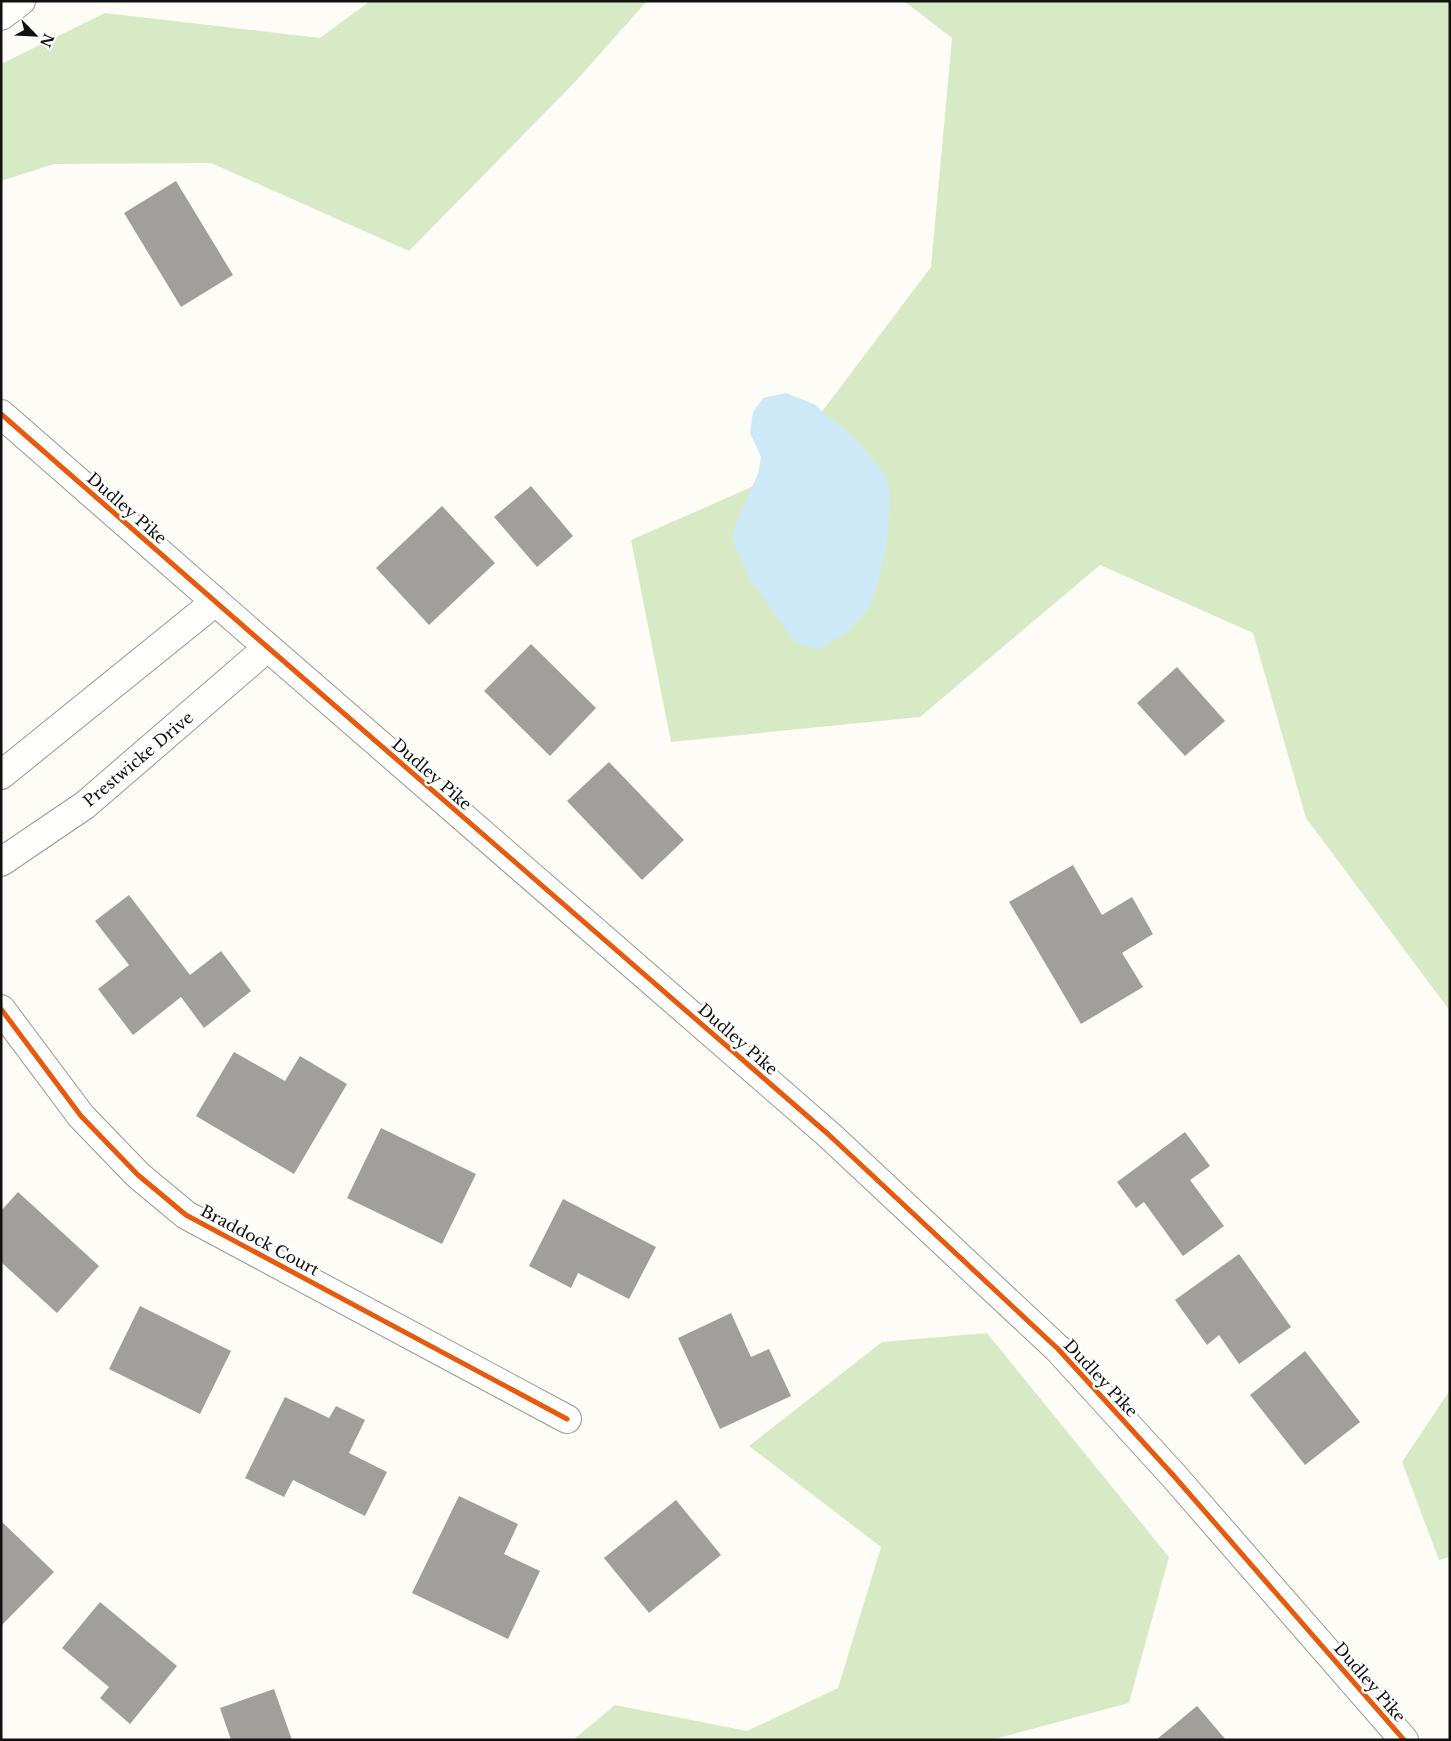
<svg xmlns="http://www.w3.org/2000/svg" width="1451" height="1741" font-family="'Libre Baskerville',serif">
	<rect width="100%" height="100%" fill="#fdfcf7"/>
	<g fill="#d8eac5">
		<path d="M 370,1 L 647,1 L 576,81 L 409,251 L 211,163 L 54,164 L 1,181 L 1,64 L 105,13 L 320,38 Z"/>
		<path d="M 904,1 L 1450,1 L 1450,1011 L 1306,818 L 1253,633 L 1100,565 L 920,717 L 671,742 L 631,540 L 772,478 L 931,267 L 952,38 Z"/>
		<path d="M 987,1333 L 1169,1557 L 1129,1703 L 991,1740 L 573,1740 L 615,1705 L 747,1731 L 838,1688 L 881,1547 L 749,1446 L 882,1342 Z"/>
		<path d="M 1450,1390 L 1450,1557 L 1439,1560 L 1402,1462 Z"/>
	</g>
	<path fill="#cde8f7" d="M 786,393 L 814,404 L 856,440 L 884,473 L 890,492 L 888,534 L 881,571 L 870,607 L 847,632 L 818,650 L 795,642 L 749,578 L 732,539 L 737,521 L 758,474 L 761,457 L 750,433 L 753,412 L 763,398 Z"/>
	<g fill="#a19f9c">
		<path d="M 176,181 L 233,275 L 181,307 L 124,213 Z"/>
		<path d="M 531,486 L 573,536 L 537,567 L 494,517 Z"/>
		<path d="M 442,506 L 495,563 L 429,625 L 376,568 Z"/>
		<path d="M 531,644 L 596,708 L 550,756 L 484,691 Z"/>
		<path d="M 1177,667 L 1225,721 L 1185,756 L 1137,703 Z"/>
		<path d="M 609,762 L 684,840 L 642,880 L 567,801 Z"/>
		<path d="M 1073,865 L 1102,915 L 1132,897 L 1153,934 L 1122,953 L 1143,987 L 1081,1024 L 1009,902 Z"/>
		<path d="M 129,895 L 190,975 L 221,951 L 251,991 L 204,1028 L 181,997 L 133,1035 L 98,989 L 129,965 L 95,921 Z"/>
		<path d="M 234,1052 L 285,1081 L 300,1056 L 347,1084 L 294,1174 L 196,1116 Z"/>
		<path d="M 381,1128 L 476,1174 L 442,1244 L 347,1198 Z"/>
		<path d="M 1185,1132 L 1210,1166 L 1190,1180 L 1224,1226 L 1183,1256 L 1144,1202 L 1136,1208 L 1117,1182 Z"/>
		<path d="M 18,1192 L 99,1266 L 57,1313 L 1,1262 L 1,1211 Z"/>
		<path d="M 563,1199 L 656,1247 L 629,1299 L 578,1273 L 571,1288 L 529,1266 Z"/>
		<path d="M 1239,1254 L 1291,1327 L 1239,1364 L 1219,1335 L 1207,1345 L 1175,1300 Z"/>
		<path d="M 140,1306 L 231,1351 L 200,1414 L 109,1369 Z"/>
		<path d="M 731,1313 L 751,1357 L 769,1349 L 791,1396 L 720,1429 L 678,1338 Z"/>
		<path d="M 1305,1351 L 1360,1422 L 1305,1465 L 1250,1395 Z"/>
		<path d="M 285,1397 L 329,1418 L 336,1406 L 365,1420 L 349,1453 L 387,1472 L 365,1516 L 293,1480 L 284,1497 L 245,1478 Z"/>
		<path d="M 459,1496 L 518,1524 L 504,1554 L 540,1571 L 508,1639 L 412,1593 Z"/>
		<path d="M 676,1500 L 721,1555 L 649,1613 L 604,1558 Z"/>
		<path d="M 1,1521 L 54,1572 L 1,1626 Z"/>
		<path d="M 100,1602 L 177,1666 L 130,1724 L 100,1698 L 109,1687 L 62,1648 Z"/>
		<path d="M 274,1689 L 292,1740 L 231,1740 L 220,1708 Z"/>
		<path d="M 1197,1706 L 1226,1740 L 1156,1740 Z"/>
	</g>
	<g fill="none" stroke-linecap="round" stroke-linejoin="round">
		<defs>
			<g id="minor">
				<path d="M 1,16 L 21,1"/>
				<path d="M 1,414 L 257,638 L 828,1134 L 1058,1349 L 1173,1475 L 1404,1740"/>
				<path d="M 1,775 L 215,602"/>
				<path d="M 1,862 L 85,805 L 267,648"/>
				<path d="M 1,1009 L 81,1116 L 138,1175 L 186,1215 L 567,1419"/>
			</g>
		</defs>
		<use href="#minor" stroke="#979795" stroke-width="30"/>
		<use href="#minor" stroke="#fffffe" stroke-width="28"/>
		<defs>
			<g id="cycleway">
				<path d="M 1,414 L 257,638 L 828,1134 L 1058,1349 L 1173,1475 L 1404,1740"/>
				<path d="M 1,1009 L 81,1116 L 138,1175 L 186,1215 L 567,1419"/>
			</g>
		</defs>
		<use href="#cycleway" stroke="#fff" stroke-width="8"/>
		<use href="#cycleway" stroke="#e8590c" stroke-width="5"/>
	</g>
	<g text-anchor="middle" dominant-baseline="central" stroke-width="5" stroke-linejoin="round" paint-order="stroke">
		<g font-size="16" fill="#111" stroke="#fff">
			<text transform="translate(127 508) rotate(41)">Dudley Pike</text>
			<text transform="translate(138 759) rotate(-40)">Prestwicke Drive</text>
			<text transform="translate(432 774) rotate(41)">Dudley Pike</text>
			<text transform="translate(738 1039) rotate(41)">Dudley Pike</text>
			<text transform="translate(260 1240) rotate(28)">Braddock Court</text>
			<text transform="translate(1101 1378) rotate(47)">Dudley Pike</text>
			<text transform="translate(1370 1682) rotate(49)">Dudley Pike</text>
		</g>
	</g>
	<rect width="1451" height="1741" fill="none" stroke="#111111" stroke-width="5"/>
	<g transform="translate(35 35) rotate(114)" stroke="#ffffff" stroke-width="4" paint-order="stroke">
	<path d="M0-4L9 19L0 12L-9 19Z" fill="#111111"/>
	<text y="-8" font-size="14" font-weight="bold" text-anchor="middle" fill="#111111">N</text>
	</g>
</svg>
